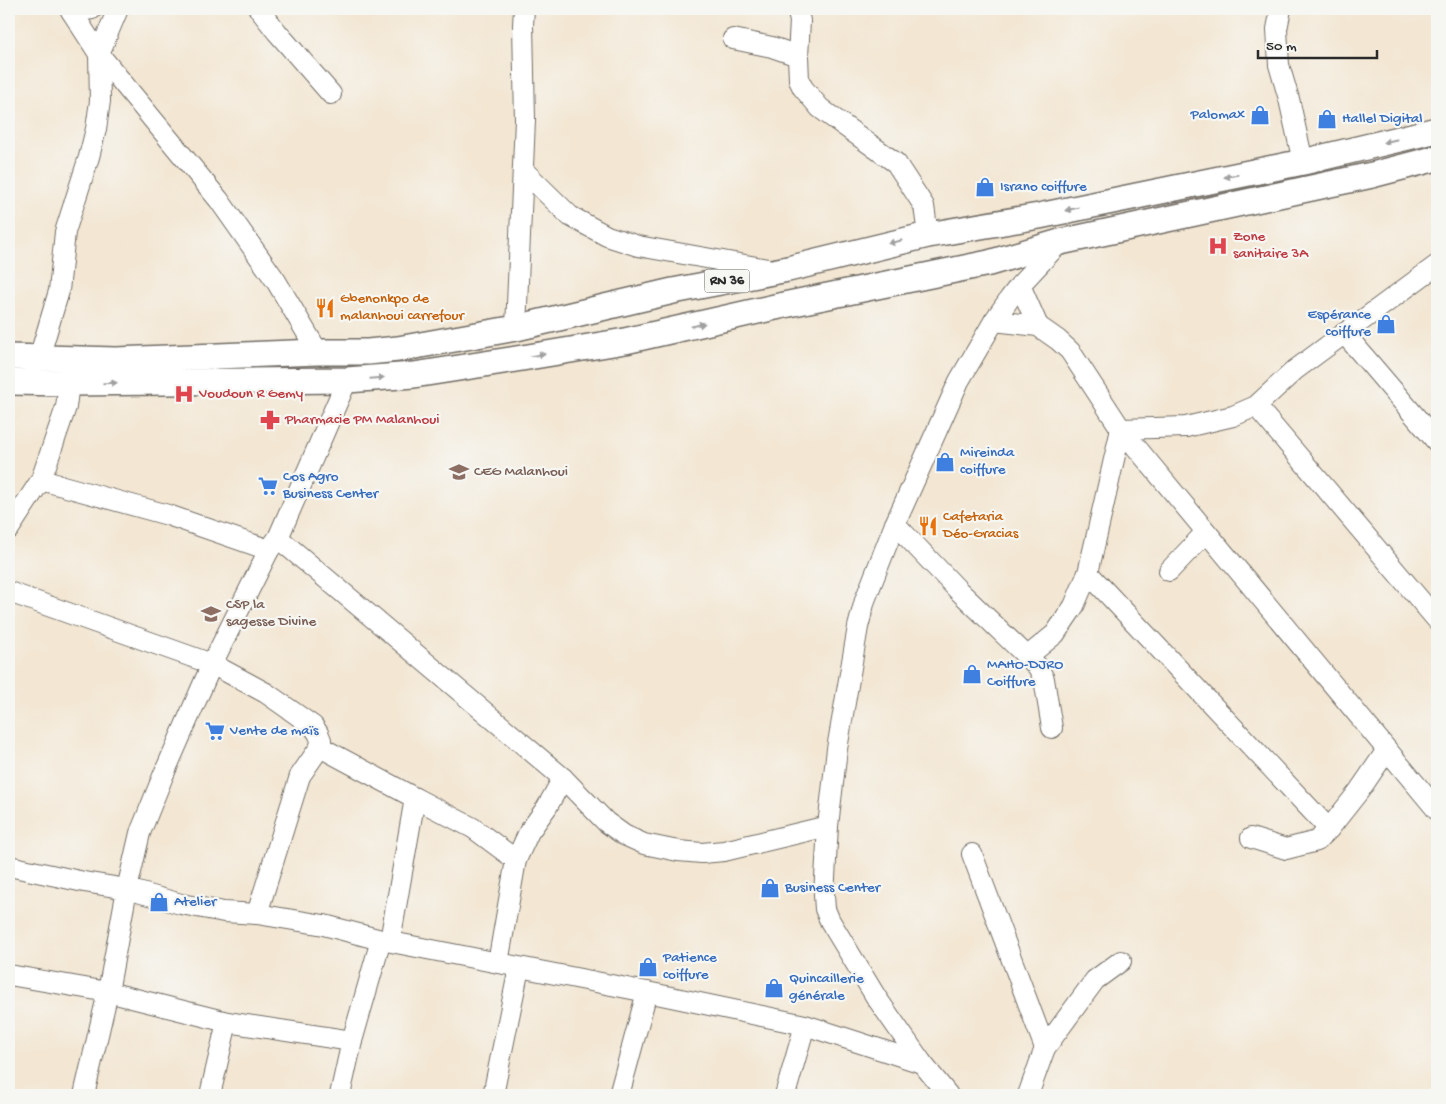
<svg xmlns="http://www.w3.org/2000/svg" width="1446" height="1104" font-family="'Gochi Hand',sans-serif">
	<rect width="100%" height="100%" fill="#f6f6f2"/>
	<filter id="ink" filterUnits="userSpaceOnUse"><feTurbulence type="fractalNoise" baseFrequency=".02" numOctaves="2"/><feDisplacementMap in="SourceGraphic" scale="10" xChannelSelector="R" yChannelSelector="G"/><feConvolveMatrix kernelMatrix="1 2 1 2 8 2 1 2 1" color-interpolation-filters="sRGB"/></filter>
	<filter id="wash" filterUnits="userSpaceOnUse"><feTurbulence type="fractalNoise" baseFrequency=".0096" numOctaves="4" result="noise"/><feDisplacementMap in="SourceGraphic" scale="20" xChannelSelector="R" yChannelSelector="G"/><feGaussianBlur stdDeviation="1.12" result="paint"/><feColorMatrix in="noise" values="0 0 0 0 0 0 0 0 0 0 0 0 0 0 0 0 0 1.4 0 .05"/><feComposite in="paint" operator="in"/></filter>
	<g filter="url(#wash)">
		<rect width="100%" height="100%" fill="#f3e6d2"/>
	</g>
	<g filter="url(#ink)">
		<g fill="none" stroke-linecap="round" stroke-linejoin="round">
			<defs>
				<g id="minor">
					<path d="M 70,9 L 99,54 L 219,200 L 276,281 L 318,352"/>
					<path d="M 259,9 L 277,32 L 331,94"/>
					<path d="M 797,9 L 800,21 L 798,56 L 799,80 L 803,88 L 820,108 L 832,117 L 896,163 L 924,206 L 928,235"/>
					<path d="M 1281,9 L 1277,29 L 1279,65 L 1289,99 L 1303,162"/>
					<path d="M 72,12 L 92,9"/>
					<path d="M 733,39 L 772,47 L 798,56"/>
					<path d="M 523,170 L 570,216 L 607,236 L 638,246 L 768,269"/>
					<path d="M 1020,285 L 1038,326"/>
					<path d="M 994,321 L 1038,326 L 1058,340 L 1070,351 L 1121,429 L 1437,810"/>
					<path d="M 516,328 L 525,120 L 523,25 L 524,9"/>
					<path d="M 1344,333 L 1437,442"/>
					<path d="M 39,358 L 59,291 L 65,232 L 89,157 L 96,129 L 100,101 L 99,54 L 118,9"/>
					<path d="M 1256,406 L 1437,620"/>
					<path d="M 41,480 L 168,515 L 269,550"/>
					<path d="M 895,524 L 959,591 L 1038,667 L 1044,679 L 1052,728"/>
					<path d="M 9,529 L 41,480 L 66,407 L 69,383"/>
					<path d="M 278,538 L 563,778 L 606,822 L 624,835 L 644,844 L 678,851 L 702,853 L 724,851 L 828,826"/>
					<path d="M 1169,571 L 1206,532"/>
					<path d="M 1088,573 L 1329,829"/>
					<path d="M 9,592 L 212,664 L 266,693 L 313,726 L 318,733 L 321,740 L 320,747 L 300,776 L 257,914"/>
					<path d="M 1028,656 L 1055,634 L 1074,606 L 1088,573 L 1121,429 L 1186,427 L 1233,416 L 1256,406 L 1295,370 L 1437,265"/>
					<path d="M 320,747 L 415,798 L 390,941"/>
					<path d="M 415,798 L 473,828 L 516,860 L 498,963"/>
					<path d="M 1251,838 L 1286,849 L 1317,841 L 1329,829 L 1359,791 L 1387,750"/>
					<path d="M 972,854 L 1045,1048 L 1095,980 L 1121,961"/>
					<path d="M 516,860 L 529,832 L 547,807 L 563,778"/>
					<path d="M 9,866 L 84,882 L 127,889 L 181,904 L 224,912 L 257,914 L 324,925 L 381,940 L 647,992 L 805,1025 L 922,1063"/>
					<path d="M 9,975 L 108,992 L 227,1022 L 352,1041"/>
					<path d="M 84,1095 L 108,992 L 127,889 L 140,833 L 163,776 L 212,664 L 269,550 L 278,538 L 347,380"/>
					<path d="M 210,1095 L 227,1022"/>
					<path d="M 340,1095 L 352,1041 L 381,940"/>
					<path d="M 493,1095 L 519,968"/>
					<path d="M 619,1095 L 647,992"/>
					<path d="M 785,1095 L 805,1025"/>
					<path d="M 948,1095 L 922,1063 L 876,997 L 830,921 L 825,909 L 824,895 L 828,826 L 837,749 L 858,627 L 865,600 L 895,524 L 959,381 L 994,321 L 1010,298 L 1020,285 L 1060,242"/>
					<path d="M 1028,1095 L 1045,1048"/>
				</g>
				<g id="major">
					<path d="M 9,357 L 116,360 L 318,352 L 368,352 L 398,349 L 516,328 L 673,291 L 788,269 L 928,235 L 1039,216 L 1303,162 L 1437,130"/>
					<path d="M 9,382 L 69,383 L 347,380 L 414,375 L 510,360 L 625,341 L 784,305 L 989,263 L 1060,242 L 1372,175 L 1437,158"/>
				</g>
			</defs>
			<use href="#minor" stroke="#716c65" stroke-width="22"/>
			<use href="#major" stroke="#716c65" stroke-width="28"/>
			<use href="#minor" stroke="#fff" stroke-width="20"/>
			<use href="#major" stroke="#fff" stroke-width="25"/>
		</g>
		<defs><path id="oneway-solid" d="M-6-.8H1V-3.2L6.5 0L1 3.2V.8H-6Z" transform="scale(1.25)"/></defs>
		<g fill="#a0a0a0">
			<use href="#oneway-solid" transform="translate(1390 141) rotate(167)"/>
			<use href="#oneway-solid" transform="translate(1231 176) rotate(169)"/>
			<use href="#oneway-solid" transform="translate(1072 209) rotate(168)"/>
			<use href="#oneway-solid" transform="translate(895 242) rotate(167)"/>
			<use href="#oneway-solid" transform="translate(698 325) rotate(-13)"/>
			<use href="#oneway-solid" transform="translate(538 355) rotate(-9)"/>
			<use href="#oneway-solid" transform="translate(377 378) rotate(-5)"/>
			<use href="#oneway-solid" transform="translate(110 383) rotate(-1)"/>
		</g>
	</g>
	<defs>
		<symbol id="shop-bare" viewBox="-9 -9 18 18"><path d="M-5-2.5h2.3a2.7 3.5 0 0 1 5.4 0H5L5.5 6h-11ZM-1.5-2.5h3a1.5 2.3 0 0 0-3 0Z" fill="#3f7fe0" stroke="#f6f6f2" stroke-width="2.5" paint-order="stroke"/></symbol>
		<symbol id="hospital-bare" viewBox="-9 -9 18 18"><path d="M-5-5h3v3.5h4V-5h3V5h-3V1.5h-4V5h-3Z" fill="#e0444e" stroke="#f6f6f2" stroke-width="2.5" paint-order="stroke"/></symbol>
		<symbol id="restaurant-bare" viewBox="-9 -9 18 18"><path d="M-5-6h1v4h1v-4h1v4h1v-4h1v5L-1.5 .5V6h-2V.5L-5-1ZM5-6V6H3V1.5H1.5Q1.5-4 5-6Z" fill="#e8710a" stroke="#f6f6f2" stroke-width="2.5" paint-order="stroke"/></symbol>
		<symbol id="pharmacy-bare" viewBox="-9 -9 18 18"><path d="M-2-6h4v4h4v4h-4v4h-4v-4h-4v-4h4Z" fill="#e0444e" stroke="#f6f6f2" stroke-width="2.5" paint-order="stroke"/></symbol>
		<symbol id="school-bare" viewBox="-9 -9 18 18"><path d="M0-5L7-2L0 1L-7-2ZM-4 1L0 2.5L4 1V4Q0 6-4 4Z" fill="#8d6e63" stroke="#f6f6f2" stroke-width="2.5" paint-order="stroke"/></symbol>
		<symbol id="supermarket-bare" viewBox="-9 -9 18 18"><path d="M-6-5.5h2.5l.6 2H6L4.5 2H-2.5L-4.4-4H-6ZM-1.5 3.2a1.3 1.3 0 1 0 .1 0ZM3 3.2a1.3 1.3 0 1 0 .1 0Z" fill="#3f7fe0" stroke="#f6f6f2" stroke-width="2.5" paint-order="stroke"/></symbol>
	</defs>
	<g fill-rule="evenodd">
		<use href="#shop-bare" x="1246" y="101" width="28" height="28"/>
		<use href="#shop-bare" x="1313" y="105" width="28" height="28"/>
		<use href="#shop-bare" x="971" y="173" width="28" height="28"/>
		<use href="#hospital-bare" x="1204" y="232" width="28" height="28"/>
		<use href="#restaurant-bare" x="311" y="294" width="28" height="28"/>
		<use href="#shop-bare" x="1372" y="310" width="28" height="28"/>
		<use href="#hospital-bare" x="170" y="380" width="28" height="28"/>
		<use href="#pharmacy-bare" x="256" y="406" width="28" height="28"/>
		<use href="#shop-bare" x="931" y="448" width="28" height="28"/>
		<use href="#school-bare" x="445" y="458" width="28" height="28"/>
		<use href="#supermarket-bare" x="254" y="472" width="28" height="28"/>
		<use href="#restaurant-bare" x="914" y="512" width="28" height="28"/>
		<use href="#school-bare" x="197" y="600" width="28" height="28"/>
		<use href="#shop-bare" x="958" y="660" width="28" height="28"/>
		<use href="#supermarket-bare" x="201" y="717" width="28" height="28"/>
		<use href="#shop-bare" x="756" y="874" width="28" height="28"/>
		<use href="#shop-bare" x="145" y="888" width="28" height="28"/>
		<use href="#shop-bare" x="634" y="953" width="28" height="28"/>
		<use href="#shop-bare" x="760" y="974" width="28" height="28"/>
	</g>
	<g text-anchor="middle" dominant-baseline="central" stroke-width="4.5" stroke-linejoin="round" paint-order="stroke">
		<rect fill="#f6f6f2" stroke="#686867" stroke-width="1" x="704.5" y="269.5" width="45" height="23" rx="4"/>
		<g font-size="14" font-weight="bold" fill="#2b2b2b">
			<text x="727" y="281">RN 36</text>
		</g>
		<g font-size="15" fill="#366cbe" stroke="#f6f6f2" text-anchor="start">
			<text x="1245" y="115" text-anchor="end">Palomax</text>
			<text x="1342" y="119">Hallel Digital</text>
			<text x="1000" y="187">Israno coiffure</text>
			<text x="1371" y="315" text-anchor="end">Espérance<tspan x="1371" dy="17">coiffure</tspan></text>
			<text x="960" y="453">Mireinda<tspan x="960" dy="17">coiffure</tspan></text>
			<text x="283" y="477">Cos Agro<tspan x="283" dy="17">Business Center</tspan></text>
			<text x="987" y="665">MAHO-DJRO<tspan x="987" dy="17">Coiffure</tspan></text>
			<text x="230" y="731">Vente de maïs</text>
			<text x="785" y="888">Business Center</text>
			<text x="174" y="902">Atelier</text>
			<text x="663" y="958">Patience<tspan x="663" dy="17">coiffure</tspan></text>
			<text x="789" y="979">Quincaillerie<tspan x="789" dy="17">générale</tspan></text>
		</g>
		<g font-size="15" fill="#be3a42" stroke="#f6f6f2" text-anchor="start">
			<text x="1233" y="237">Zone<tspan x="1233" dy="17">sanitaire 3A</tspan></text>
			<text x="199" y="394">Voudoun R Gemy</text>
			<text x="285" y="420">Pharmacie PM Malanhoui</text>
		</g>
		<g font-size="15" fill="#c56008" stroke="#f6f6f2" text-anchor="start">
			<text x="340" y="299">Gbenonkpo de<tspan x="340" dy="17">malanhoui carrefour</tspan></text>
			<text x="943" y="517">Cafetaria<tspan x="943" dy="17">Déo-Gracias</tspan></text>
		</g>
		<g font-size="15" fill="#785e54" stroke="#f6f6f2" text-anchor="start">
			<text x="474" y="472">CEG Malanhoui</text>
			<text x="226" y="605">CSP la<tspan x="226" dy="17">sagesse Divine</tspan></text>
		</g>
	</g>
	<rect width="1446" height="1104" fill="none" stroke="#f6f6f2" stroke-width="30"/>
	<path d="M1258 50v8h119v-8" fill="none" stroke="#2b2b2b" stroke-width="2.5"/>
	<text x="1266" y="50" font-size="15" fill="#2b2b2b" stroke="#f6f6f2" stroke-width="4" paint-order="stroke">50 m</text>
</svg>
